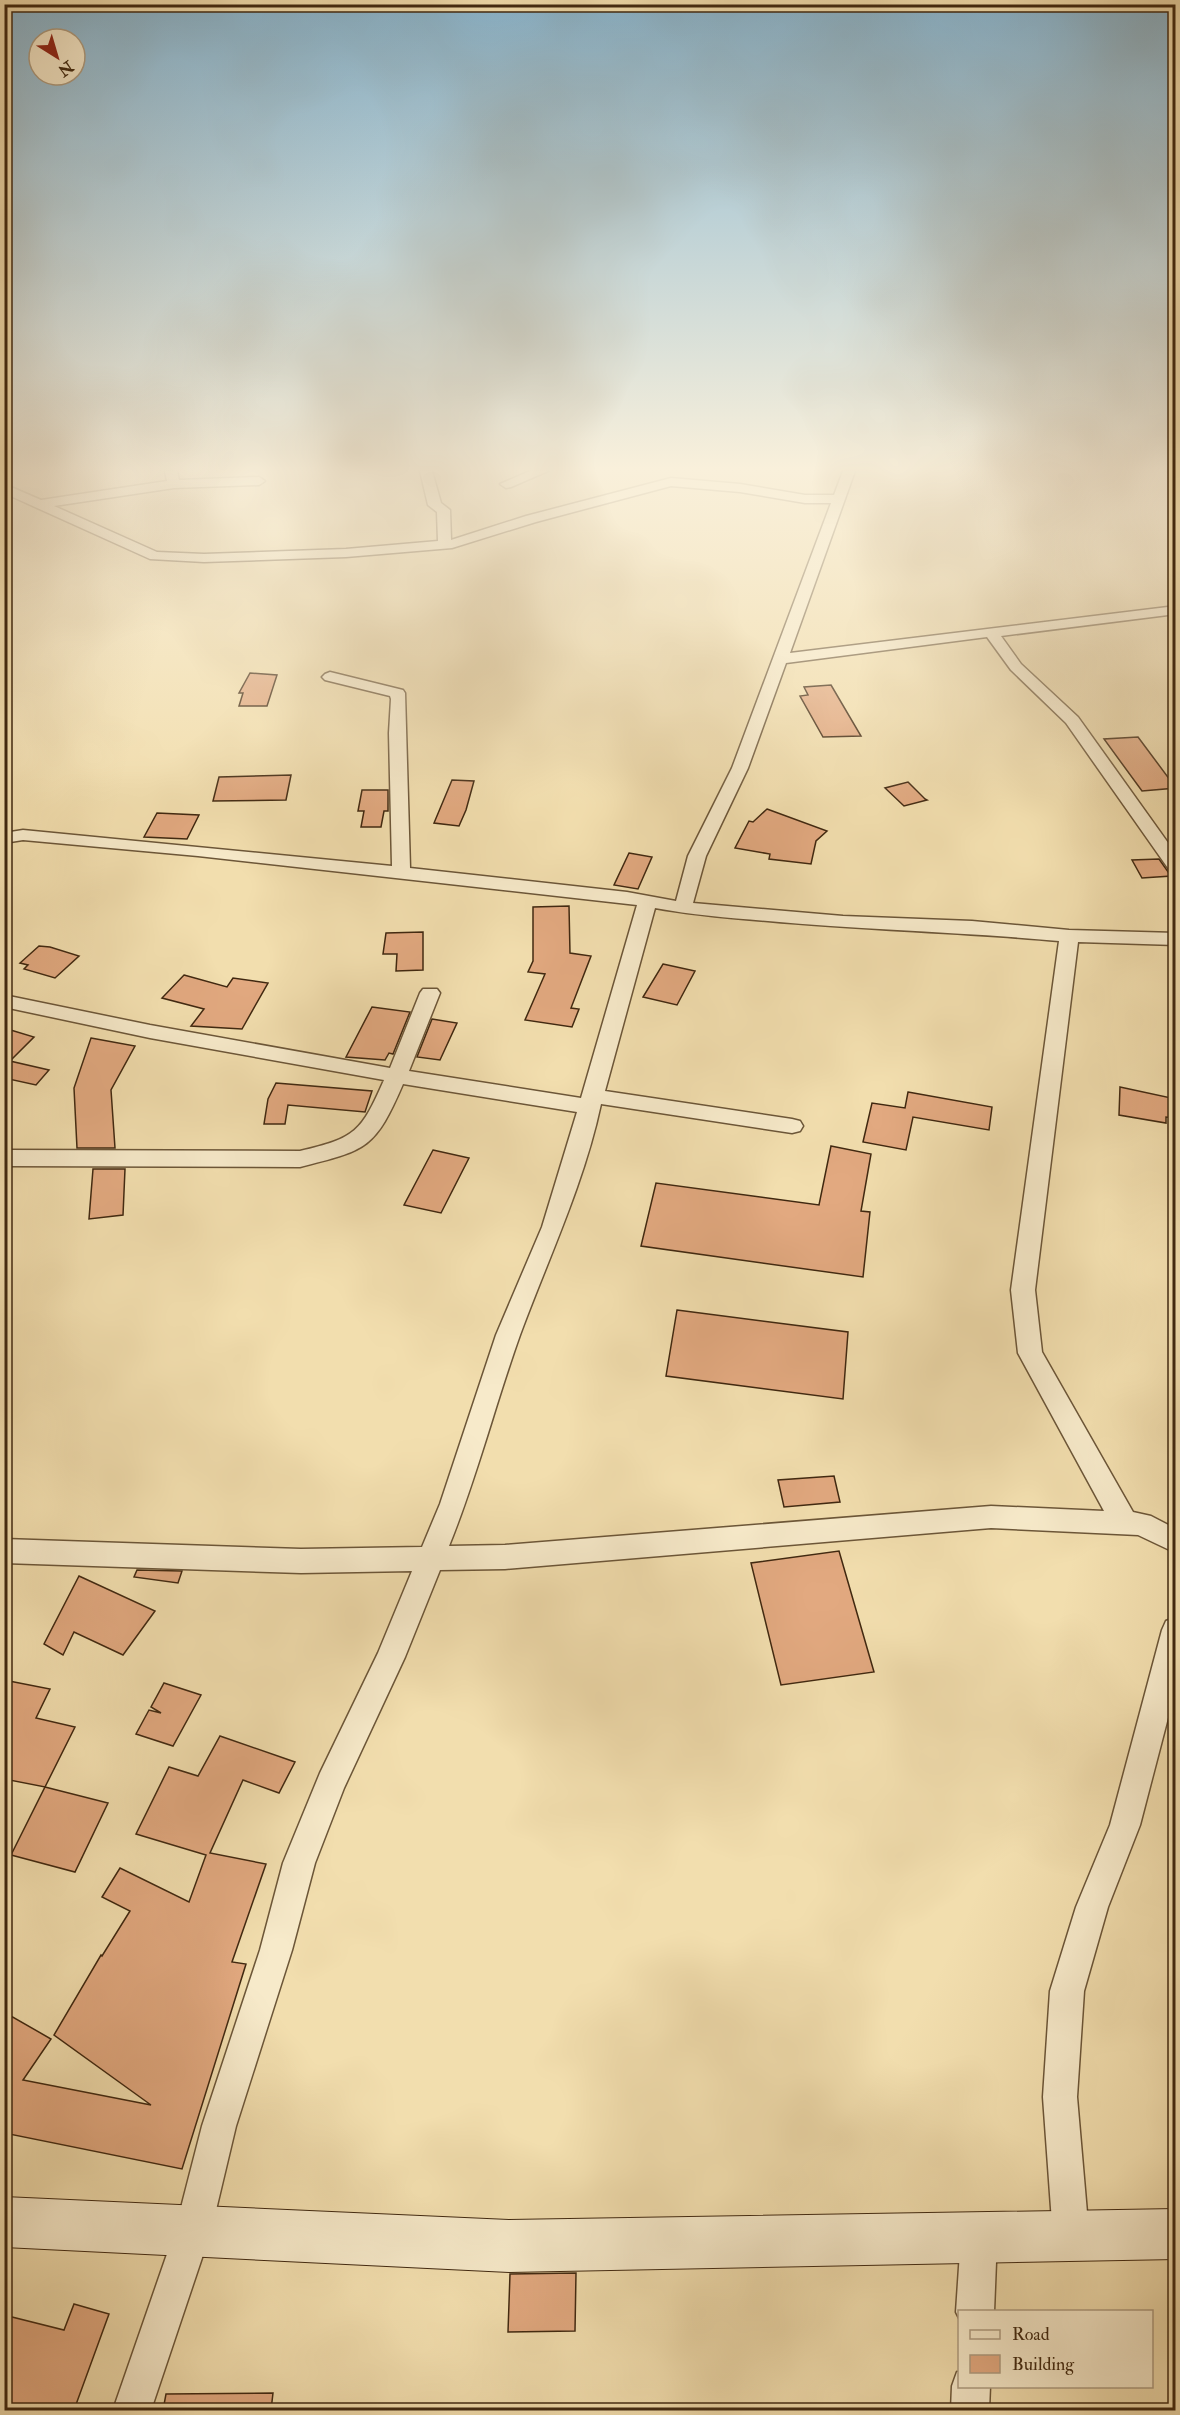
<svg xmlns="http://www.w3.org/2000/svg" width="1180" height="2415" font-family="'IM FELL Double Pica',serif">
	<rect width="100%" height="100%" fill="#f2deae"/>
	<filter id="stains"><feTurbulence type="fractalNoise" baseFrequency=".00333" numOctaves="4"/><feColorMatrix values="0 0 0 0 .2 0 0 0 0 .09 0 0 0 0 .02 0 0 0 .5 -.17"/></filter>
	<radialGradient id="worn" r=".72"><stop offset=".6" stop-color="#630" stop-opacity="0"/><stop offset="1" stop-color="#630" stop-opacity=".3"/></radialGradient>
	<g fill="#e2a980" stroke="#402810" stroke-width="1.5">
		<path d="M 250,673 L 277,675 L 267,706 L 239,706 L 243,693 L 239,693 Z"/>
		<path d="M 831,685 L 861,736 L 823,737 L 800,696 L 808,695 L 804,687 Z"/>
		<path d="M 1138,737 L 1176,788 L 1142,791 L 1104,739 Z"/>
		<path d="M 291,775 L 286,800 L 213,801 L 219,777 Z"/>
		<path d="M 452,780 L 474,781 L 466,810 L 459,826 L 434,823 Z"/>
		<path d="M 908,782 L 925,799 L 927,800 L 904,806 L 885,788 Z"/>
		<path d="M 362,790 L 388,790 L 388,811 L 384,811 L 381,827 L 361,827 L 364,811 L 358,811 Z"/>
		<path d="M 767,809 L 827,831 L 816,841 L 811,864 L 769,859 L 770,854 L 735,848 L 749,821 L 753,822 Z"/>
		<path d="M 157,813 L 199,815 L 187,839 L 144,837 Z"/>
		<path d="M 629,853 L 652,857 L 638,889 L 614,885 Z"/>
		<path d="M 1159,859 L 1171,876 L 1142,878 L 1132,860 Z"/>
		<path d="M 569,906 L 570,953 L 591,956 L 571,1008 L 579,1009 L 572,1027 L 525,1020 L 545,974 L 528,972 L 533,961 L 533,907 Z"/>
		<path d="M 423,932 L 423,970 L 396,971 L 397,954 L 383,954 L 386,933 Z"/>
		<path d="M 39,946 L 50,947 L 79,956 L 55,978 L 24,969 L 28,965 L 20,963 Z"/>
		<path d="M 663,964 L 695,971 L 677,1005 L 643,997 Z"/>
		<path d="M 184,975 L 227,987 L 233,978 L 268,983 L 242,1029 L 191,1026 L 204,1009 L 162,998 Z"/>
		<path d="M 372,1007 L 410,1012 L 393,1054 L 389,1053 L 385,1060 L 346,1057 Z"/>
		<path d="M 432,1019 L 457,1023 L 440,1060 L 417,1057 Z"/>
		<path d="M 4,1028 L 34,1037 L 10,1061 L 49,1070 L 36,1085 L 4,1078 Z"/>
		<path d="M 91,1038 L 135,1046 L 111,1090 L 115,1148 L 77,1148 L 74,1088 Z"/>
		<path d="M 276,1083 L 372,1091 L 365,1112 L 288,1105 L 285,1124 L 264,1124 L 268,1099 Z"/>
		<path d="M 1120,1087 L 1176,1099 L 1176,1118 L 1166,1117 L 1166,1123 L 1119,1115 Z"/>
		<path d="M 908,1092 L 992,1107 L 989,1130 L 913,1117 L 906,1150 L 863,1142 L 872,1103 L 905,1108 Z"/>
		<path d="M 831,1146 L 871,1154 L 861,1211 L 870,1212 L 863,1277 L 641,1246 L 656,1183 L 819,1205 Z"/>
		<path d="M 433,1150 L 469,1158 L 441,1213 L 404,1205 Z"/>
		<path d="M 93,1169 L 125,1169 L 123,1215 L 89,1219 Z"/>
		<path d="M 677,1310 L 848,1332 L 843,1399 L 666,1376 Z"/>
		<path d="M 834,1476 L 840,1502 L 784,1507 L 778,1480 Z"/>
		<path d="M 839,1551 L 874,1672 L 781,1685 L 751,1563 Z"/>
		<path d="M 137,1570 L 182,1571 L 178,1583 L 134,1577 Z"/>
		<path d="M 79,1576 L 155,1611 L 123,1655 L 74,1632 L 63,1655 L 44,1644 Z"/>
		<path d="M 4,1680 L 50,1689 L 36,1718 L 75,1727 L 45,1787 L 4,1779 Z"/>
		<path d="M 164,1683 L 201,1695 L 173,1746 L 136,1734 L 149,1710 L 161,1713 L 151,1707 Z"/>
		<path d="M 220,1736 L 295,1762 L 279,1793 L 243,1780 L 210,1853 L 266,1864 L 232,1962 L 246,1964 L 182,2169 L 4,2133 L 4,2012 L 51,2039 L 23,2080 L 151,2105 L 54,2035 L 101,1955 L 102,1956 L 130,1911 L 102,1897 L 120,1868 L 189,1902 L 206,1855 L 136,1834 L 169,1767 L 198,1776 Z"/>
		<path d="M 45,1787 L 108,1803 L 75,1872 L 11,1855 Z"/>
		<path d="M 576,2273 L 575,2331 L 508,2332 L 510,2274 Z"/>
		<path d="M 74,2304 L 109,2314 L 74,2410 L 19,2410 L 4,2407 L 4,2315 L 64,2330 Z"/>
		<path d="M 273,2393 L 271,2410 L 163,2410 L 166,2394 Z"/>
	</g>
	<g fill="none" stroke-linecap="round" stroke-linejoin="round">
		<defs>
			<g id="minor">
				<path d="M 165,471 L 177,471 L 179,480 L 259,477 L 265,481 L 259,485 L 174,488 L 54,506 L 157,552 L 204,554 L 346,549 L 438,541 L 437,512 L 428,505 L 420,471 L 432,471 L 441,503 L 450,510 L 451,540 L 526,516 L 671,478 L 740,484 L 805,495 L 834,495 L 843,471 L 855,471 L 790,653 L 1176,606 L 1176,614 L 1001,636 L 1021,664 L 1078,717 L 1176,854 L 1176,872 L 1170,871 L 1066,723 L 1011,670 L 987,637 L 786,663 L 748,768 L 706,856 L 693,903 L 843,916 L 972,921 L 1069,930 L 1176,933 L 1176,945 L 1078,942 L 1035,1290 L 1042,1352 L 1133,1512 L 1151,1516 L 1176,1529 L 1176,1553 L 1138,1535 L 991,1528 L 505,1569 L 440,1570 L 405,1657 L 344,1788 L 315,1863 L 292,1950 L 236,2126 L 211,2231 L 151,2410 L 113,2410 L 175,2231 L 202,2126 L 260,1950 L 283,1863 L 320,1773 L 378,1653 L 412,1571 L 301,1573 L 4,1563 L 4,1539 L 301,1549 L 422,1547 L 440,1504 L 496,1335 L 542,1227 L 577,1112 L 403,1084 C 375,1149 367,1150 300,1167 L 4,1166 L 4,1150 L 300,1151 C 356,1138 361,1132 384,1080 L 150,1038 L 4,1007 L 4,995 L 150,1025 L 390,1068 L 420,993 L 423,989 L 437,989 L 440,993 L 409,1071 L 581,1098 L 637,905 L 198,856 L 23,840 L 4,843 L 4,833 L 23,830 L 392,866 L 389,733 L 391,699 L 390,696 L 325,680 L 322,677 L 325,674 L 330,672 L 403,690 L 405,693 L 410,868 L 627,892 L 676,901 L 688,856 L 732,768 L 831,503 L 805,503 L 740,492 L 671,486 L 536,522 L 452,548 L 346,557 L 204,562 L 150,559 L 4,493 L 4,484 L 41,500 L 167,481 ZM 655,908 C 692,915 730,918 768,921 C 865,930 962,932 1059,941 L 1011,1290 L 1018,1353 L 1104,1511 L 991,1506 L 505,1545 L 449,1546 C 477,1477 495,1405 520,1335 C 548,1259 584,1184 601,1104 L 792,1133 L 800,1131 L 803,1126 L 800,1121 L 792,1119 L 605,1091 Z"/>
				<path d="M 530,471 L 548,471 L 511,487 L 506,488 L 500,484 Z"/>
				<path d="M 1166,471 L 1176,471 L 1176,477 Z"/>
				<path d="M 1176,1617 L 1176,1687 L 1140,1825 L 1108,1907 L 1084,1991 L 1077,2097 L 1089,2236 L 1084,2249 L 1071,2254 L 1058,2249 L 1053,2236 L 1043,2097 L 1050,1991 L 1076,1907 L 1110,1825 L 1162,1630 L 1166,1621 Z"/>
				<path d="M 979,2219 L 992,2224 L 997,2237 L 994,2312 L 960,2312 L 960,2320 L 956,2312 L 961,2237 L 966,2224 Z"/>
				<path d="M 957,2372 L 960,2372 L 960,2386 L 990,2386 L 989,2410 L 951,2410 L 952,2386 Z"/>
			</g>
			<path id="secondary" d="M 4,2197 L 509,2220 L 1176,2209 L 1176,2259 L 509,2272 L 4,2247 Z"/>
		</defs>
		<use href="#minor" stroke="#6c5638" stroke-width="3"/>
		<use href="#secondary" stroke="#402810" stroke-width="2"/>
		<use href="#minor" fill="#f7eaca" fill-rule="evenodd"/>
		<use href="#secondary" fill="#f7eaca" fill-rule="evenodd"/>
	</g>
	<linearGradient id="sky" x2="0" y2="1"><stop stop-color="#89b7d2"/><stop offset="0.58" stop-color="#f9f0db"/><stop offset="1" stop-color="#f9f0db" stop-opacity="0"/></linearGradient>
	<rect width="1180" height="809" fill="url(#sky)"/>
	<rect width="1180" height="2415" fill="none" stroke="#f2deae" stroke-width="24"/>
	<rect x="6" y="6" width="1168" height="2403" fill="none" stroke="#402810" stroke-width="3"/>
	<rect x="12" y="12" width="1156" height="2391" fill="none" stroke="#402810" stroke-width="1.5"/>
	<rect x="958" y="2310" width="195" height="78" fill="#f7eaca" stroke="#ae9c80" stroke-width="1.5"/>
	<rect x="970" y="2330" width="30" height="9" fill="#f7eaca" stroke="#ae9c80" stroke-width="1.5"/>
	<text x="1012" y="2340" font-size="18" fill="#402810">Road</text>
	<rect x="970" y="2355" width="30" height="18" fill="#e2a980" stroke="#ae9c80" stroke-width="1.5"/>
	<text x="1012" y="2370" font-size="18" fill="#402810">Building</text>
	<g transform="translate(57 57) rotate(143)"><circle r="28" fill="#f7eaca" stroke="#ae9c80" stroke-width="1.5"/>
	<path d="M0-4.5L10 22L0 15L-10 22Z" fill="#8f2418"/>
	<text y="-9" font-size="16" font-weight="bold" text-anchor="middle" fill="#402810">N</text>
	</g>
	<rect width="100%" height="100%" filter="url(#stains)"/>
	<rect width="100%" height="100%" fill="url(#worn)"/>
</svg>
